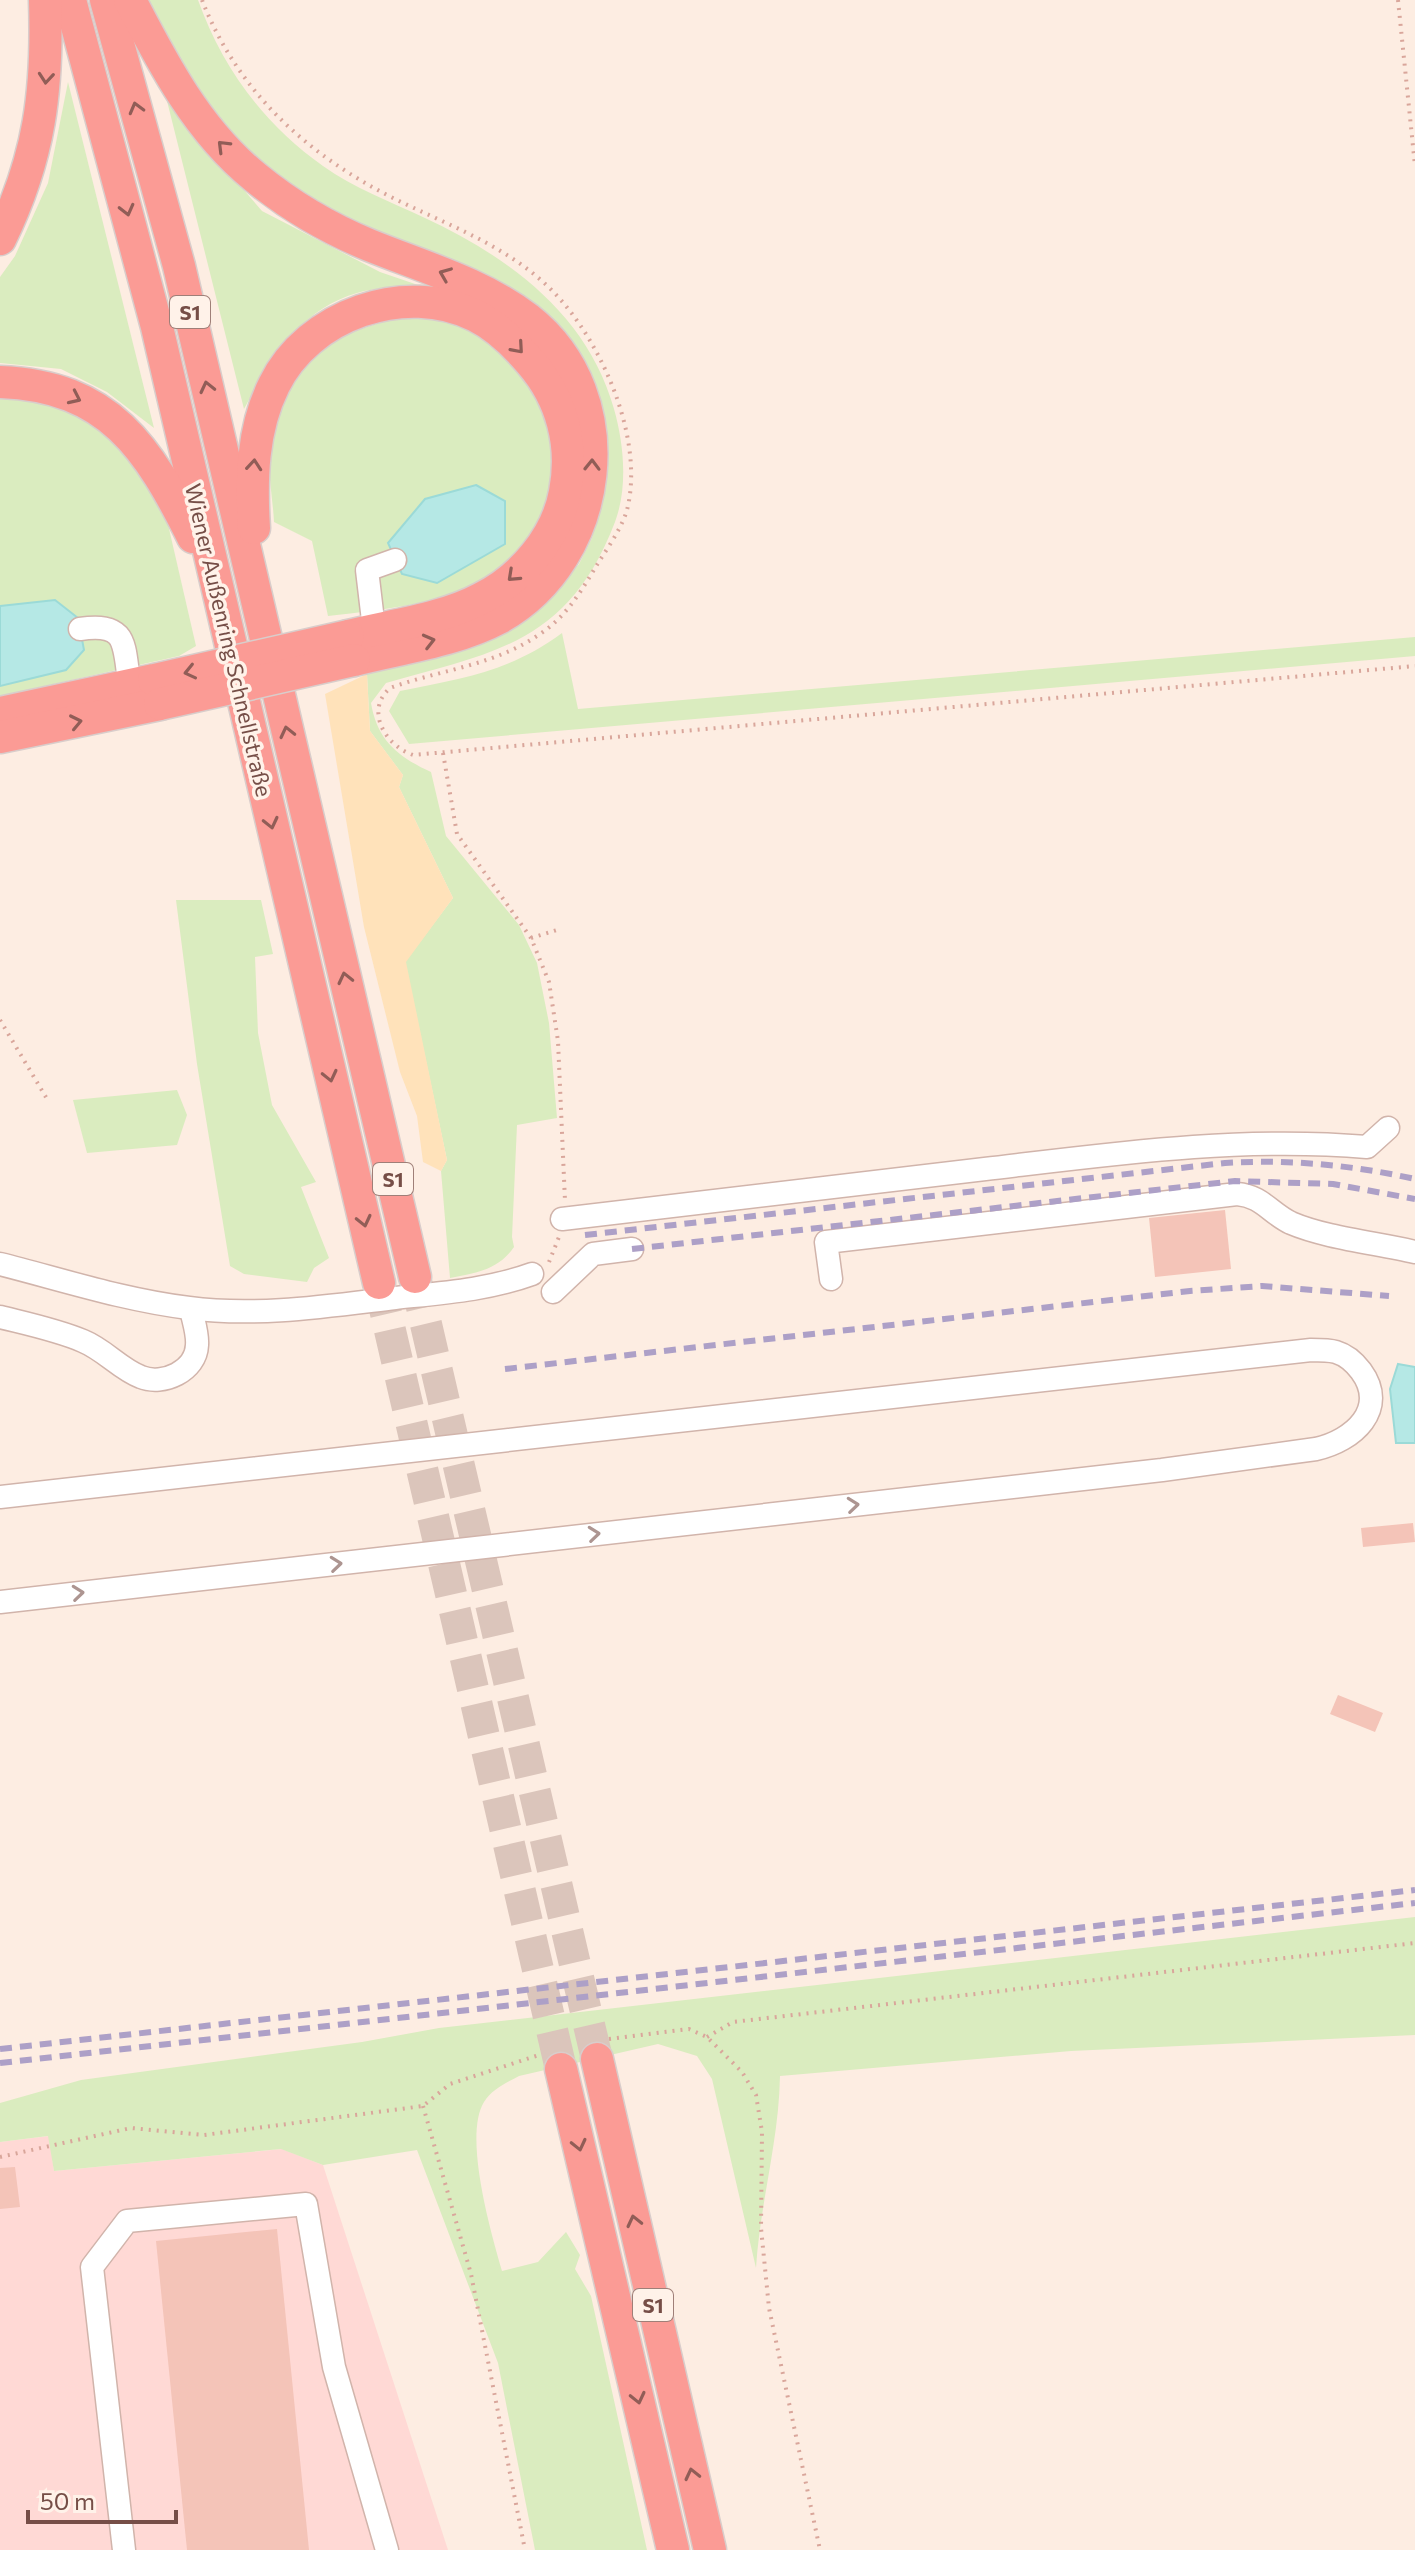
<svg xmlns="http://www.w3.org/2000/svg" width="1415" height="2550" font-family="Commissioner,sans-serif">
	<rect width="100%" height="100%" fill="#fdede2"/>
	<path fill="#ffd9d5" d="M 49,2136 L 54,2171 L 282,2149 L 323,2165 L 448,2550 L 0,2550 L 0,2142 Z"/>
	<g fill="#daecbf">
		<path d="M 144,0 L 198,0 C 222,67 264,125 323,166 C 354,188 391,202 425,218 C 509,257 588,315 614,409 C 624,444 628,487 615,522 C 569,642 497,652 386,683 L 371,703 C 377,740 398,757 431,772 L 446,836 L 519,925 L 537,963 L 549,1023 L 557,1118 L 517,1125 L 512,1237 L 514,1247 C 498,1270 476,1273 450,1278 L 441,1171 L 447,1160 L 405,962 L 453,898 L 399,787 L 403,775 L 370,731 L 367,674 L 369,669 L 505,630 L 563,582 L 579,564 L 592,538 L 606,481 L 608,452 L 594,388 L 555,329 L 507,286 L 414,245 L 356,226 L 300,193 L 243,149 L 190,87 Z"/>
		<path d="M 68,82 L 154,428 L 107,392 L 61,369 L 0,363 L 0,277 L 15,256 L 48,183 Z"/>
		<path d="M 167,101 L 262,211 L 380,272 L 418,285 C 398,288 376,287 357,293 C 299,310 271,359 244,409 Z"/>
		<path d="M 409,316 C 432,317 458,319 480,331 C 558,375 581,492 516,557 C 472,602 388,609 328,616 L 312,541 L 274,522 C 273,498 266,466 271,442 C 288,357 329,333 409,316 Z"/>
		<path d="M 0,391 L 62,404 L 119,442 L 167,520 L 196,646 L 179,656 L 0,696 Z"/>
		<path d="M 562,633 L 578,709 L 1415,637 L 1415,656 L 409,744 L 389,711 L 400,691 C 463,678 509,672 562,633 Z"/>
		<path d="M 176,900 L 261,900 L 273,954 L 255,957 L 258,1033 L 272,1105 L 316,1182 L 301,1187 L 329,1258 L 314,1268 L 307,1282 L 244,1274 L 230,1266 L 197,1064 Z"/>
		<path d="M 177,1090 L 187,1115 L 177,1145 L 87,1153 L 73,1100 Z"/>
		<path d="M 1415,1917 L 1415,2035 L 1071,2051 L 780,2076 C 779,2141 760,2203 756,2268 L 712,2079 L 697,2056 L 658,2044 L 519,2076 C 506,2083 492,2089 484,2102 C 463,2136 491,2233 502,2271 L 538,2262 L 566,2232 L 580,2255 L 575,2269 L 591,2296 L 647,2550 L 535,2550 L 498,2363 L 417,2150 L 323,2165 L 281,2149 L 54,2171 L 48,2136 L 0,2142 L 0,2103 L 81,2080 L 362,2042 L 439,2028 Z"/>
	</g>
	<path fill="#ffe2ba" d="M 367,674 L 370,731 L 403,775 L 399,787 L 453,898 L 406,962 L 447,1160 L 441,1171 L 423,1162 L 417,1116 L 400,1072 L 364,927 L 325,694 Z"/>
	<g fill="#b5e8e5" stroke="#9bdad7" stroke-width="2">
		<path d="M 476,485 L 505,501 L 505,544 L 437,583 L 402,574 L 388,543 L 425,499 Z"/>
		<path d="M 55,600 L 78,618 L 84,650 L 66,670 L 0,686 L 0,606 Z"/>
		<path d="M 1398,1364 L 1415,1367 L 1415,1443 L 1396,1443 L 1390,1389 Z"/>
	</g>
	<g fill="#f4c4b8">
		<path d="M 1225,1210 L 1231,1269 L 1155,1277 L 1149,1218 Z"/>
		<path d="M 1413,1523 L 1415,1542 L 1363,1547 L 1361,1528 Z"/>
		<path d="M 1338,1695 L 1383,1713 L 1375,1732 L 1330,1714 Z"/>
		<path d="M 15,2167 L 20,2207 L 0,2209 L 0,2168 Z"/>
		<path d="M 277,2229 L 309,2550 L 187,2550 L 156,2241 Z"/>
	</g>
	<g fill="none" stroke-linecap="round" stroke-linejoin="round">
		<g stroke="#dbc5bb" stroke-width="32" stroke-dasharray="32 16" stroke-linecap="butt">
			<path d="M 415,1277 L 597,2059"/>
			<path d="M 379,1283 L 561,2069"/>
		</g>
		<defs>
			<g id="minor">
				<path d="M 80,629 C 130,622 123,646 130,687"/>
				<path d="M 374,629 L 367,570 L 395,560"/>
				<path d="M 562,1219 C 703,1203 844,1186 985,1169 C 1112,1154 1239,1136 1367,1147 L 1388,1128"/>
				<path d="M 0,1264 C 63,1280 124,1300 189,1308 C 257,1317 328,1306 395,1298 C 442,1293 488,1290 532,1274"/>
				<path d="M 831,1279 L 826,1242 L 1237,1194 C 1262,1196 1270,1213 1291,1223 C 1326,1238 1377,1243 1415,1252"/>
				<path d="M 553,1292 L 593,1254 L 632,1249"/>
				<path d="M 0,1317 C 28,1324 57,1330 83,1341 C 105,1350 120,1369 141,1377 C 163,1386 196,1371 197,1345 C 198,1333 193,1320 191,1309"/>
				<path d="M 0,1497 L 1311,1350 C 1319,1350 1329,1350 1336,1352 C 1346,1355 1355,1363 1361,1371 C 1389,1409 1353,1441 1316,1449 L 1162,1470 L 0,1602"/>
				<path d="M 124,2550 L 92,2267 L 127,2221 L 306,2204 L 334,2367 L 387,2550"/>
			</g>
			<g id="highway">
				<path d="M 70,0 L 157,327 L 379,1283"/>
				<path d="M 106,0 L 179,266 L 415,1277"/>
				<path d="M 130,0 C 163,64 198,131 255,177 C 289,205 328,228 369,245 C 423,267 481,283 528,319 C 626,396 606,558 499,618 C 456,641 401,648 354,660"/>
				<path d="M 0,239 C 40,157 48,90 45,0"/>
				<path d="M 0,382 C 110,386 148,448 193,537"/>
				<path d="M 254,528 C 251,480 252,429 274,385 C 308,315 405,280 476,316 C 498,327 515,344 531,363 C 562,399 574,445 565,492 C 557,537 522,578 482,598 C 443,619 392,625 348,636"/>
				<path d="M 0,713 L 154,680"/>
				<path d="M 0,737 L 160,704"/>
				<path d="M 597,2059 L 710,2550"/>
				<path d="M 561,2069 L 673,2550"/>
			</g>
		</defs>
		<use href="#minor" stroke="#d1b4ab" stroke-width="25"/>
		<use href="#highway" stroke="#d9cdcb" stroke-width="35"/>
		<g stroke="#d9a69b" stroke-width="4" stroke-dasharray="2 6" stroke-linecap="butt">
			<path d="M 202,0 C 238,92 307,155 395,199 C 446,224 499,243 542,281 C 597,329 646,436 627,510 C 621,530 606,550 595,568 C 579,595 564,619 537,636 C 492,666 439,670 390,688 C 364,711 386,746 413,755 L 1415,666"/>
			<path d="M 1398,0 L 1415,166"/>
			<path d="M 443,753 L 457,834 L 531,938 L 549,982 L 558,1041 L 565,1201"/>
			<path d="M 531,938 L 557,930"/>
			<path d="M 0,1020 L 47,1099"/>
			<path d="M 549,1262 L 559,1237"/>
			<path d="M 707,2037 L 733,2022 L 1415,1943"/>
			<path d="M 609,2039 L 689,2029 L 707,2037 L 742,2072 L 756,2095 L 762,2132 L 761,2228 L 769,2308 L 820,2550"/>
			<path d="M 423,2106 L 471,2274 L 525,2550"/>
			<path d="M 0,2157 L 131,2128 L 204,2135 L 423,2106 L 450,2084 L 542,2054"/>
		</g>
		<use href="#minor" stroke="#fff" stroke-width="22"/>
		<use href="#highway" stroke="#fb9b95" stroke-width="32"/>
		<g stroke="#ada0c7" stroke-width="6" stroke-dasharray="12 8" stroke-linecap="butt">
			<path d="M 585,1235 L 1225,1163 C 1290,1159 1351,1165 1415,1179"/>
			<path d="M 632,1249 L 1235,1181 L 1333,1184 L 1415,1199"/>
			<path d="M 505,1369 L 1190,1291 L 1262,1286 L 1389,1296"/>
			<path d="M 0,2049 L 1415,1890"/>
			<path d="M 0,2063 L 1415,1903"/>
		</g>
		<defs>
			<g id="highway-bridge">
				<path d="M 154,680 L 348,636"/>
				<path d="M 160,704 L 354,660"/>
			</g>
		</defs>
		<use href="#highway-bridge" stroke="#d9cdcb" stroke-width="35" stroke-linecap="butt"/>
		<use href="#highway-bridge" stroke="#fb9b95" stroke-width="32"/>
	</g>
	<defs><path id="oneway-chevron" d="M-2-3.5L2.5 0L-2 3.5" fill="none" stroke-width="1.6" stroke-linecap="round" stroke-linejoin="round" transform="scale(2)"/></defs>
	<g stroke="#915d57">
		<use href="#oneway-chevron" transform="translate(46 78) rotate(95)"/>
		<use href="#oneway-chevron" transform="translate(136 108) rotate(-105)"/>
		<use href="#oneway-chevron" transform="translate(223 146) rotate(-135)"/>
		<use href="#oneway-chevron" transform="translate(127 210) rotate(76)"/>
		<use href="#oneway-chevron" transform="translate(445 274) rotate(-158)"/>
		<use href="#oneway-chevron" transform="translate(518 348) rotate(49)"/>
		<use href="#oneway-chevron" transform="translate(207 387) rotate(-103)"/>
		<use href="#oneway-chevron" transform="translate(75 398) rotate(25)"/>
		<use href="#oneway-chevron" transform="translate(254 465) rotate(-85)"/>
		<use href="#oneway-chevron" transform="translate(592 465) rotate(-89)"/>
		<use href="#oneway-chevron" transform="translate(513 576) rotate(137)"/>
		<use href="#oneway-chevron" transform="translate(429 641) rotate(-14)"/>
		<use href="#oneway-chevron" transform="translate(190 672) rotate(167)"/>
		<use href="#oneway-chevron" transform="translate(76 722) rotate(-12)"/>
		<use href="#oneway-chevron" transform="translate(287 732) rotate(-103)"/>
		<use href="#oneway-chevron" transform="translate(271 823) rotate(77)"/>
		<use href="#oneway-chevron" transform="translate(345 978) rotate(-103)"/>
		<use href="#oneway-chevron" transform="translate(330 1076) rotate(77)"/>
		<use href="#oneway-chevron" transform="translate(364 1221) rotate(77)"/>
		<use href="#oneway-chevron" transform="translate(579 2145) rotate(77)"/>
		<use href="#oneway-chevron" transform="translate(634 2221) rotate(-103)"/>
		<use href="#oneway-chevron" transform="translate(638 2398) rotate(77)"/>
		<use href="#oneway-chevron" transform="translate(692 2474) rotate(-103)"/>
	</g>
	<g stroke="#ad9591">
		<use href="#oneway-chevron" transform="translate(853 1505) rotate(-6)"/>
		<use href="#oneway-chevron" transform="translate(594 1534) rotate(-6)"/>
		<use href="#oneway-chevron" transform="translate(336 1564) rotate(-6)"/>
		<use href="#oneway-chevron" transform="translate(78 1593) rotate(-6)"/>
	</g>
	<g text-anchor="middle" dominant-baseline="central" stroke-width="7" stroke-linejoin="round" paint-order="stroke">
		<g fill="#fff2e9" stroke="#9f7f78" stroke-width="2">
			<rect x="170" y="296" width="40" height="32" rx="6"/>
			<rect x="373" y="1163" width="40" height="32" rx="6"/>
			<rect x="633" y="2289" width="40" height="32" rx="6"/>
		</g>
		<g font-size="20" font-weight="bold" fill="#764e47">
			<text x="190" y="312">S1</text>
			<text x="393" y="1179">S1</text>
			<text x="653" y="2305">S1</text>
		</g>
		<g font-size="22" fill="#764e47" stroke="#fff2e9">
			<text transform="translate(229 640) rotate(77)">Wiener Außenring Schnellstraße</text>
		</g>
	</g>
	<path d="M28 2510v12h148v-12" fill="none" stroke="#764e47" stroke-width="4"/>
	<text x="40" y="2510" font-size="24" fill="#764e47" stroke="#fff2e9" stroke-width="6" paint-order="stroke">50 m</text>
</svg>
